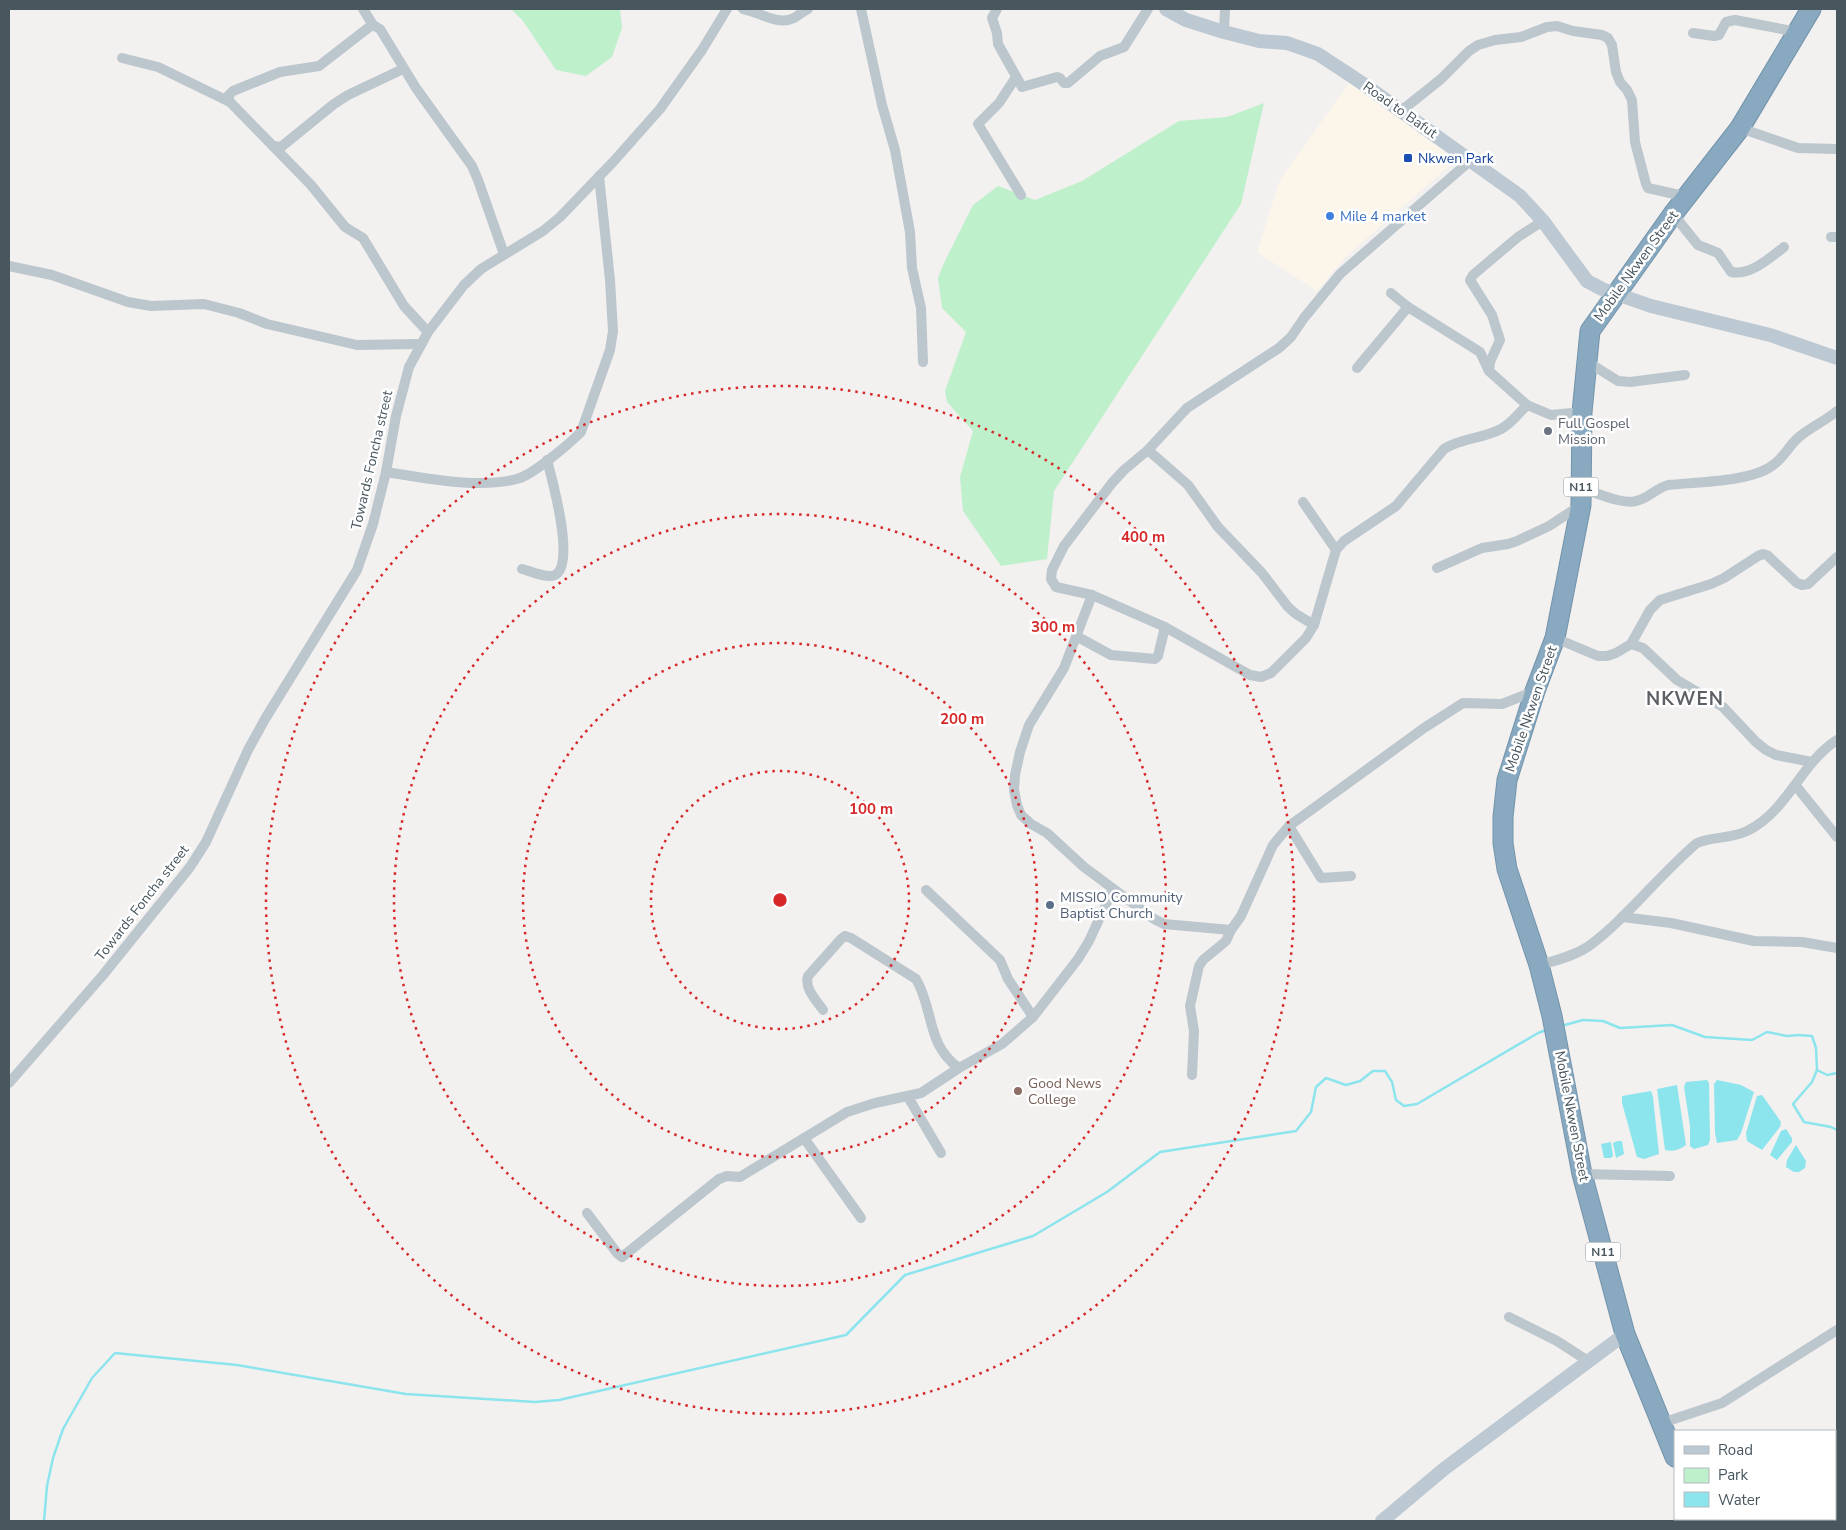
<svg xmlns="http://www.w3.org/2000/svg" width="1846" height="1530" font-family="'Nunito Sans',sans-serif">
	<rect width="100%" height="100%" fill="#f3f0f0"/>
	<path fill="#fcf5ea" d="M 1349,83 L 1456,160 L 1345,257 L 1317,291 L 1257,252 L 1280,180 Z"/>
	<g fill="#bff0cc">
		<path d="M 511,9 L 620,9 L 622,28 L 612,57 L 586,76 L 556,70 L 523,21 Z"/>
		<path d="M 1264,103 L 1241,204 L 1054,491 L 1047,559 L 1001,566 L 963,511 L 960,477 L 973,431 L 947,402 L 945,391 L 966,332 L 942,308 L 938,278 L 944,263 L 973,205 L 998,186 L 1035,200 L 1082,181 L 1179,121 L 1227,117 Z"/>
	</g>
	<g fill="#8ce4ed">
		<path d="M 1707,1080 L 1709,1083 L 1710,1140 L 1708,1145 L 1694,1149 L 1690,1146 L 1690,1126 L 1684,1087 L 1686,1082 Z"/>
		<path d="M 1717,1080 L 1741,1085 L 1754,1092 L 1741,1133 L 1737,1140 L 1717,1143 L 1715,1133 L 1714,1084 Z"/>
		<path d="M 1677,1085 L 1686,1145 C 1679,1150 1673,1152 1665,1150 L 1657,1089 Z"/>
		<path d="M 1651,1091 L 1653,1097 L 1659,1154 L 1644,1159 L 1637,1157 L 1622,1103 L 1622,1096 Z"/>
		<path d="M 1762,1095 L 1781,1122 L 1780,1127 L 1762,1150 L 1747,1141 L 1746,1133 L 1757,1096 Z"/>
		<path d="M 1786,1129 L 1792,1138 L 1792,1142 L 1777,1160 L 1770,1155 L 1781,1131 Z"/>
		<path d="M 1617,1141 L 1622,1141 L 1624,1154 L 1616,1158 L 1613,1143 Z"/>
		<path d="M 1611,1142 L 1613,1156 L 1611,1158 L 1604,1158 L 1601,1144 Z"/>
		<path d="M 1796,1145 L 1806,1161 L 1805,1168 L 1799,1172 L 1794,1172 L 1786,1167 L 1787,1160 Z"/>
	</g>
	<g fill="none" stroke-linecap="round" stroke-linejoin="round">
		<g stroke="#8ce4ed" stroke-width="2.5">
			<path d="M 1561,1026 L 1583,1020 L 1603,1021 L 1620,1028 L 1672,1025 L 1705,1037 L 1752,1040 L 1767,1032 L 1787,1036 L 1799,1035 L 1812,1036 L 1816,1048 L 1817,1070 L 1827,1075 L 1837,1073"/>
			<path d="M 1817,1070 L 1812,1082 L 1793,1104 L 1804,1122 L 1831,1127 L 1837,1130"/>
			<path d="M 44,1521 L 47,1486 L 53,1458 L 63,1429 L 92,1378 L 115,1353 L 237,1365 L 406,1394 L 535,1402 L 559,1400 L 846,1335 L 905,1275 L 1033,1236 L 1107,1192 L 1160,1152 L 1296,1131 L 1311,1112 L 1316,1087 L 1326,1078 L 1346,1085 L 1360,1081 L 1373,1071 L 1385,1071 L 1392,1082 L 1396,1100 L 1404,1106 L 1417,1104 L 1538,1033 L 1546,1030"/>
		</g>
		<defs>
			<g id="highway">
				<path d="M 1675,1457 L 1625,1334 L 1582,1174 L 1552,1016 L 1539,965 L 1507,869 L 1503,843 L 1503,817 L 1507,780 L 1535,691 L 1555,638 L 1581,505 L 1582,412 L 1590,331 L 1673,214 L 1740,128 L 1811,9"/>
				<path d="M 1699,1519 L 1700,1521"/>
			</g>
		</defs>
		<use href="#highway" stroke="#7394ab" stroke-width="21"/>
		<g stroke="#bcc6cd" stroke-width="10">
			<path d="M 363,9 L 373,25"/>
			<path d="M 743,9 C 760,12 777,26 794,18 C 799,15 803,11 808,9"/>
			<path d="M 861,9 L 882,105 L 895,150 L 910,232 L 912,268 L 921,308 L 923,362"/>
			<path d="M 997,9 L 992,18 L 997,33 L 998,44 L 1022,87 L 1057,77 L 1060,78 L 1064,83 L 1068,83 L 1100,56 L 1124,47 L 1148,9"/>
			<path d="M 1224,32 L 1225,9"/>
			<path d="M 1693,33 L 1714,36 L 1719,35 L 1726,22 L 1735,20 L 1797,32"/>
			<path d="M 122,58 L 158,67 L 230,102"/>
			<path d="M 403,69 L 348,95 L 334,104 L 281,147 L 273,146 L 230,102 L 228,96 L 233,91 L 280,72 L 319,66 L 368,28 L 373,25 L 380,29 L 416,88 L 472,166 L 478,180 L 504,254"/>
			<path d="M 1016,77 L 999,103 L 978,124 L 1021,195"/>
			<path d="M 1401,111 L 1441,79 L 1469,51 L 1478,45 L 1495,40 L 1521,37 L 1547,27 L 1557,26 L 1573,31 L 1602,35 L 1608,38 L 1612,45 L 1616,72 L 1620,82 L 1627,90 L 1632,100 L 1635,142 L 1646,184 L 1648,188 L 1688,197"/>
			<path d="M 1740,128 L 1798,148 L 1837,149"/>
			<path d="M 273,146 L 311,185 L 345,227 L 363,238 L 404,306 L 428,332"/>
			<path d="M 1471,160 L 1340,274 L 1304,318 L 1291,337 L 1279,348 L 1187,408 L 1148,450 L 1124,470 L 1112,483 L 1064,546 L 1052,570 L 1051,579 L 1056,587 L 1092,595 L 1165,627 L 1250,675 L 1261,677 L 1271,673 L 1306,638 L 1314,625 L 1336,550 L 1344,541 L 1396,506 L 1444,449 C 1461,438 1482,439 1501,429 C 1511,424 1519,413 1527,405"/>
			<path d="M 1673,214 L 1698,245 L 1718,253 L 1731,272 C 1750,276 1770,258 1784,247"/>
			<path d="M 1831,237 L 1837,237"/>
			<path d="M 9,266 L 52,275 L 128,302 L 151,306 L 204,304 L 239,313 L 267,324 L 357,345 L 420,344"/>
			<path d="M 1391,293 L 1408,307 L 1480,352 L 1489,371 L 1527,405 L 1551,415 L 1582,412"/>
			<path d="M 1586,361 L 1618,381 L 1630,382 L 1685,375"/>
			<path d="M 1357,368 L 1408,307"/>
			<path d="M 1489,371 L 1490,362 L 1500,340 L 1492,315 L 1470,280 L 1473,275 L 1518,237 L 1543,221"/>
			<path d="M 1148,450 L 1188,485 L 1218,527 L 1262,573 L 1288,607 L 1296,614 L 1314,625"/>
			<path d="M 386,472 C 425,478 482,490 520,478 C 536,472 569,444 581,432 L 610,350 L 613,331 L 610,280 L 599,176"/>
			<path d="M 1581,488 C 1595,492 1622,505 1636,501 C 1648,499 1656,488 1668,485 C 1696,482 1752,482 1773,465 C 1784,458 1789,445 1799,437 C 1811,427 1825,421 1837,411"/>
			<path d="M 1303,502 L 1336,550"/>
			<path d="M 1437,568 L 1482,548 L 1508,544 L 1517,541 L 1549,526 L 1581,505"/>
			<path d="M 522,569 C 530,571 547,579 555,575 C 576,565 552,479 547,460"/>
			<path d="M 1092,595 L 1064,668 L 1029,725 L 1020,752 L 1015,775 L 1014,790 L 1017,805 L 1021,815 L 1031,824 L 1047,833 L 1084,867 L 1154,919 L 1164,924 L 1231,930 L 1241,916 L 1273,845 L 1289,826 L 1424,728 L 1463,703 L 1502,704 L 1535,691"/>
			<path d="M 1076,636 L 1111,655 L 1155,659 L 1158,656 L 1165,627"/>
			<path d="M 1555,638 L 1598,656 L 1607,656 L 1616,653 L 1631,644 L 1650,610 L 1660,600 L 1711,584 L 1724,578 L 1758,556 L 1763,554 L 1767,555 L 1797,583 L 1802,585 L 1808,584 L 1837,557"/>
			<path d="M 1631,644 L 1643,648 L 1677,680 L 1723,707 L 1756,742 L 1766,750 L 1776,755 L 1812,762"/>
			<path d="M 1796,786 L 1837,837"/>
			<path d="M 1289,826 L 1321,878 L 1351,876"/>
			<path d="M 926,890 L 1000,960 L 1008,979 L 1033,1017"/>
			<path d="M 1622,917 L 1671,923 L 1754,941 L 1802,942 L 1837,948"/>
			<path d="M 1539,965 C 1555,961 1574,956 1589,946 C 1629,916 1659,875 1697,843 C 1714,836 1733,839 1749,830 C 1788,810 1801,763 1837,740"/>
			<path d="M 823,1010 C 816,1000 804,988 808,976 L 841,939 L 845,936 L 851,938 L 916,979 C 934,1009 926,1045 959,1068"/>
			<path d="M 1192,1075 L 1194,1031 L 1190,1006 L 1199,966 L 1203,960 L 1226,941 L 1231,930"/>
			<path d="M 9,1083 L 103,975 L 190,867 L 206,842 L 248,750 L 265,719 L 357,570 L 373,524 L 386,472 L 396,416 L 409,367 L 428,332 L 464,285 L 481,269 L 543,231 L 560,217 L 613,162 L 660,109 L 702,50 L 727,9"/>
			<path d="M 908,1097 L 941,1153"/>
			<path d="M 804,1138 L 861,1218"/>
			<path d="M 1582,1174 L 1670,1176"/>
			<path d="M 587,1213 L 617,1253 L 622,1257 L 719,1179 L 727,1176 L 740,1177 L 847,1112 L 875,1103 L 921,1093 L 959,1068 L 1002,1044 L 1033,1017 L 1078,959 L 1089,941 L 1113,889"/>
			<path d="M 1509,1317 L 1557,1341 L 1588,1361"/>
			<path d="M 1662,1423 L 1722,1403 L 1837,1330"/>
			<path d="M 1835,1496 L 1837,1494"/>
			<path d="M 1803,1521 L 1806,1519"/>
		</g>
		<g stroke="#bcc9d2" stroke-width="14">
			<path d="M 1166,9 L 1186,20 L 1224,32 L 1259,41 L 1287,43 L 1318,54 L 1362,83 L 1520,196 L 1543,221 L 1587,281 L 1602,289 L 1651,306 L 1770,335 L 1837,358"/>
			<path d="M 1382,1521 L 1444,1469 L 1625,1334"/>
		</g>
		<use href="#highway" stroke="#88a9bf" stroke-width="19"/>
	</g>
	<g fill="none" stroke="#d62828" stroke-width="2.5" stroke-dasharray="2.5 5">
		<circle cx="780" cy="900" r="129"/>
		<circle cx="780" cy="900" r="257"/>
		<circle cx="780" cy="900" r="386"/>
		<circle cx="780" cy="900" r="514"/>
	</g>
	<rect fill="#1a4fb4" stroke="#fff" stroke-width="2" x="1403" y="153" width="10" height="10" rx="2.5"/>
	<circle fill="#3f7fe0" stroke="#fff" stroke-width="2" cx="1330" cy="216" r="5"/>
	<circle fill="#6b7280" stroke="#fff" stroke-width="2" cx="1548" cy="431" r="5"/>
	<circle fill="#5c6f8a" stroke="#fff" stroke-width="2" cx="1050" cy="905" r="5"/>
	<circle fill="#8d6e63" stroke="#fff" stroke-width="2" cx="1018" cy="1091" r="5"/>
	<g text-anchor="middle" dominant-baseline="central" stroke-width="5" stroke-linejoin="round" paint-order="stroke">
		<g fill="#fff" stroke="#7f898e" stroke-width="1">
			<rect x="1563.5" y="477.5" width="35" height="19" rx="4"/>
			<rect x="1585.5" y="1242.5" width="35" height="19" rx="4"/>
		</g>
		<g font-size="12" font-weight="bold" fill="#48565e">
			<text x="1581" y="487">N11</text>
			<text x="1603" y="1252">N11</text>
		</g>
		<g font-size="14" fill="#48565e" stroke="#fff">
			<text transform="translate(1400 110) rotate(35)">Road to Bafut</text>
			<text transform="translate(1636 266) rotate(-54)">Mobile Nkwen Street</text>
			<text transform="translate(372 460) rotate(-77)">Towards Foncha street</text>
			<text transform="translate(1531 709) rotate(-71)">Mobile Nkwen Street</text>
			<text transform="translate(142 903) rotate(-52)">Towards Foncha street</text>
			<text transform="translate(1572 1116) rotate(79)">Mobile Nkwen Street</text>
		</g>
		<g font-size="14" fill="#164399" stroke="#fff" text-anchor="start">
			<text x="1418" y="158">Nkwen Park</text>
		</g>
		<g font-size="14" fill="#366cbe" stroke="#fff" text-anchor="start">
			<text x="1340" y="216">Mile 4 market</text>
		</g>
		<g font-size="14" fill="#5b616d" stroke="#fff" text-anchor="start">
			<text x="1558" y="423">Full Gospel<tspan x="1558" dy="16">Mission</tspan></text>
		</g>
		<g font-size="14" fill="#4e5e75" stroke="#fff" text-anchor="start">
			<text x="1060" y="897">MISSIO Community<tspan x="1060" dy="16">Baptist Church</tspan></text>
		</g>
		<g font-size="14" fill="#785e54" stroke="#fff" text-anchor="start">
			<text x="1028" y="1083">Good News<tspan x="1028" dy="16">College</tspan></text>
		</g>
		<g font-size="19" font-weight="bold" letter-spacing="1" fill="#5d6165" stroke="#fff">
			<text x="1685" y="699">NKWEN</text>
		</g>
	</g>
	<circle cx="780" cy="900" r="8" fill="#d62828" stroke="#fff" stroke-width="2.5"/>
	<g font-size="15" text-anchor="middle" font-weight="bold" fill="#d62828" stroke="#fff" stroke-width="5" stroke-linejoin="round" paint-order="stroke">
		<text x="1143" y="542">400 m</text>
		<text x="1053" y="632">300 m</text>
		<text x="962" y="724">200 m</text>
		<text x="871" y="814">100 m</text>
	</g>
	<rect width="1846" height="1530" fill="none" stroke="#48565e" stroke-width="20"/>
	<rect x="1674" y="1430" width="162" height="90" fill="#ffffff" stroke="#b6bbbf"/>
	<rect x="1684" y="1446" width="25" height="8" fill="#bcc9d2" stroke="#b6bbbf"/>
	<text x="1718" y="1455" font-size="15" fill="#48565e">Road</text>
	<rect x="1684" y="1468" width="25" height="15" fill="#bff0cc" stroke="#b6bbbf"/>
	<text x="1718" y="1480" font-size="15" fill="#48565e">Park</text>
	<rect x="1684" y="1492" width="25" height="15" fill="#8ce4ed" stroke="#b6bbbf"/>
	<text x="1718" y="1505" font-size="15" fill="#48565e">Water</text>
</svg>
